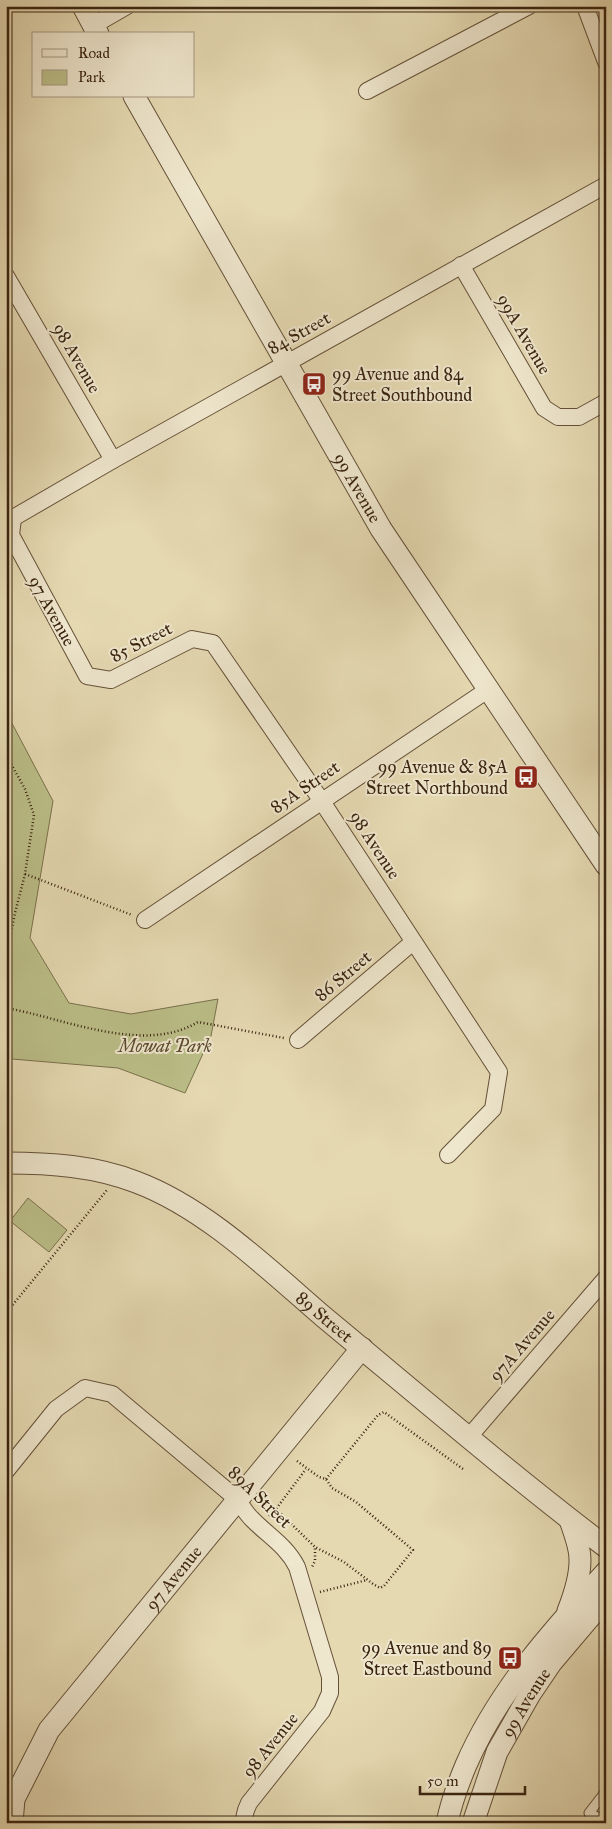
<svg xmlns="http://www.w3.org/2000/svg" width="612" height="1829" font-family="'IM FELL Great Primer',serif">
	<rect width="100%" height="100%" fill="#e5d9b2"/>
	<filter id="stains"><feTurbulence type="fractalNoise" baseFrequency=".004" numOctaves="4"/><feColorMatrix values="0 0 0 0 .2 0 0 0 0 .09 0 0 0 0 .02 0 0 0 .5 -.17"/></filter>
	<radialGradient id="worn" r=".72"><stop offset=".6" stop-color="#630" stop-opacity="0"/><stop offset="1" stop-color="#630" stop-opacity=".3"/></radialGradient>
	<g fill="#bbbe88" stroke="#7a714c">
		<path d="M 6,712 L 53,801 L 30,938 L 69,1003 L 131,1014 L 218,999 L 211,1036 L 185,1093 L 118,1068 L 12,1059 L 8,913 L 6,912 Z"/>
		<path d="M 28,1198 L 67,1230 L 49,1252 L 10,1221 Z"/>
	</g>
	<g fill="none" stroke-linecap="round" stroke-linejoin="round">
		<defs>
			<path id="service" d="M 606,1791 L 589,1813 L 606,1821"/>
			<g id="minor">
				<path d="M 585,6 L 606,62"/>
				<path d="M 94,25 L 127,6"/>
				<path d="M 367,91 L 529,6"/>
				<path d="M 461,265 L 544,408 L 558,417 L 579,417 L 606,402"/>
				<path d="M 6,276 L 113,460"/>
				<path d="M 145,920 L 489,689"/>
				<path d="M 298,1040 L 413,942"/>
				<path d="M 448,1155 L 493,1109 L 499,1072 L 321,800 L 213,643 L 192,639 L 111,680 L 87,676 L 11,535 L 13,518 L 113,460 L 606,185"/>
				<path d="M 468,1438 L 606,1278"/>
				<path d="M 6,1471 L 56,1409 L 85,1388 L 112,1394 L 237,1499 C 241,1505 246,1513 251,1518 C 267,1535 286,1545 297,1567 L 330,1677 L 330,1693 L 322,1711 L 249,1803 L 246,1810 L 243,1823"/>
			</g>
			<g id="tertiary">
				<path d="M 83,6 L 98,34"/>
				<path id="s1" d="M 134,96 L 381,529 L 606,865"/>
				<path id="s2" d="M 6,1163 C 50,1163 95,1166 136,1182 C 206,1208 269,1270 325,1318 C 418,1395 510,1474 606,1547"/>
				<path d="M 568,1611 C 575,1593 583,1569 579,1550 C 577,1539 573,1529 570,1520"/>
				<path id="s3" d="M 12,1823 L 14,1799 L 49,1730 L 362,1348"/>
				<path d="M 447,1823 C 451,1803 458,1784 466,1765 C 498,1691 552,1631 606,1572"/>
				<path id="s4" d="M 473,1823 L 497,1752 L 530,1694 L 551,1663 L 606,1598"/>
			</g>
		</defs>
		<use href="#service" stroke="#655138" stroke-width="11"/>
		<use href="#minor" stroke="#655138" stroke-width="18"/>
		<use href="#tertiary" stroke="#655138" stroke-width="23"/>
		<g stroke="#3a2410" stroke-width="2.5" stroke-dasharray="1 2.5" stroke-linecap="butt">
			<path d="M 6,755 L 25,789 L 34,815 L 25,874 L 15,913 L 6,958"/>
			<path d="M 25,874 L 132,915"/>
			<path d="M 6,1008 C 64,1018 143,1055 198,1022 L 284,1038"/>
			<path d="M 6,1313 L 107,1190"/>
			<path d="M 297,1461 L 319,1477 L 326,1479 L 332,1488 L 356,1502 L 413,1550 L 384,1586 L 380,1588 L 373,1584 L 344,1562 L 315,1547"/>
			<path d="M 326,1479 L 378,1415 L 384,1412 L 463,1469"/>
			<path d="M 276,1509 L 315,1547 L 315,1561 L 312,1567"/>
			<path d="M 269,1516 L 276,1509 L 306,1469"/>
			<path d="M 320,1592 L 367,1580"/>
		</g>
		<use href="#service" stroke="#eee6cd" stroke-width="9"/>
		<use href="#minor" stroke="#eee6cd" stroke-width="16"/>
		<use href="#tertiary" stroke="#eee6cd" stroke-width="21"/>
	</g>
	<defs>
		<symbol id="bus-square" viewBox="-11 -11 22 22"><rect x="-9" y="-9" width="18" height="18" rx="4" fill="#8f2418" stroke="#eee6cd"/><path d="M-5-6H5V4H4V6H2V4H-2V6H-4V4H-5ZM-3.5-4V0h7V-4ZM-3.5 1.2v1.5H-2V1.2ZM2 1.2v1.5H3.5V1.2Z" fill="#fff"/></symbol>
	</defs>
	<g fill-rule="evenodd">
		<use href="#bus-square" x="300" y="370" width="28" height="28"/>
		<use href="#bus-square" x="512" y="763" width="28" height="28"/>
		<use href="#bus-square" x="496" y="1644" width="28" height="28"/>
	</g>
	<g text-anchor="middle" dominant-baseline="central" stroke-width="4" stroke-linejoin="round" paint-order="stroke">
		<g font-size="18" fill="#3a2410" stroke="#eee6cd">
			<text transform="translate(299 333) rotate(-29)">84 Street</text>
			<text transform="translate(524 334) rotate(60)">99A Avenue</text>
			<text transform="translate(77 358) rotate(60)">98 Avenue</text>
			<text stroke="none"><textPath href="#s1" startOffset="451">99 Avenue</textPath></text>
			<text transform="translate(52 611) rotate(61)">97 Avenue</text>
			<text transform="translate(141 642) rotate(-27)">85 Street</text>
			<text transform="translate(305 787) rotate(-34)">85A Street</text>
			<text transform="translate(375 845) rotate(57)">98 Avenue</text>
			<text transform="translate(343 976) rotate(-40)">86 Street</text>
			<text stroke="none"><textPath href="#s2" startOffset="365">89 Street</textPath></text>
			<text transform="translate(522 1345) rotate(-49)">97A Avenue</text>
			<text transform="translate(260 1497) rotate(44)">89A Street</text>
			<text stroke="none"><textPath href="#s3" startOffset="298">97 Avenue</textPath></text>
			<text stroke="none"><textPath href="#s4" startOffset="132">99 Avenue</textPath></text>
			<text transform="translate(270 1745) rotate(-51)">98 Avenue</text>
		</g>
		<g font-size="18" fill="#3a2410" stroke="#eee6cd" text-anchor="end">
			<text x="332" y="374" text-anchor="start">99 Avenue and 84<tspan x="332" dy="21">Street Southbound</tspan></text>
			<text x="508" y="767">99 Avenue &amp; 85A<tspan x="508" dy="21">Street Northbound</tspan></text>
			<text x="492" y="1648">99 Avenue and 89<tspan x="492" dy="21">Street Eastbound</tspan></text>
		</g>
		<g font-size="18" font-style="italic" fill="#5a4a2e" stroke="#eee6cd">
			<text x="165" y="1046">Mowat Park</text>
		</g>
	</g>
	<rect width="612" height="1829" fill="none" stroke="#e5d9b2" stroke-width="25"/>
	<rect x="8" y="8" width="597" height="1814" fill="none" stroke="#3a2410" stroke-width="2.5"/>
	<rect x="12" y="12" width="587" height="1804" fill="none" stroke="#3a2410"/>
	<rect x="32" y="32" width="162" height="65" fill="#eee6cd" stroke="#a69881"/>
	<rect x="42" y="49" width="25" height="8" fill="#eee6cd" stroke="#a69881"/>
	<text x="78" y="58" font-size="15" fill="#3a2410">Road</text>
	<rect x="42" y="70" width="25" height="15" fill="#bbbe88" stroke="#a69881"/>
	<text x="78" y="82" font-size="15" fill="#3a2410">Park</text>
	<path d="M420 1786v8h105v-8" fill="none" stroke="#3a2410" stroke-width="2.5"/>
	<text x="427" y="1786" font-size="15" fill="#3a2410" stroke="#eee6cd" stroke-width="4" paint-order="stroke">50 m</text>
	<rect width="100%" height="100%" filter="url(#stains)"/>
	<rect width="100%" height="100%" fill="url(#worn)"/>
</svg>
